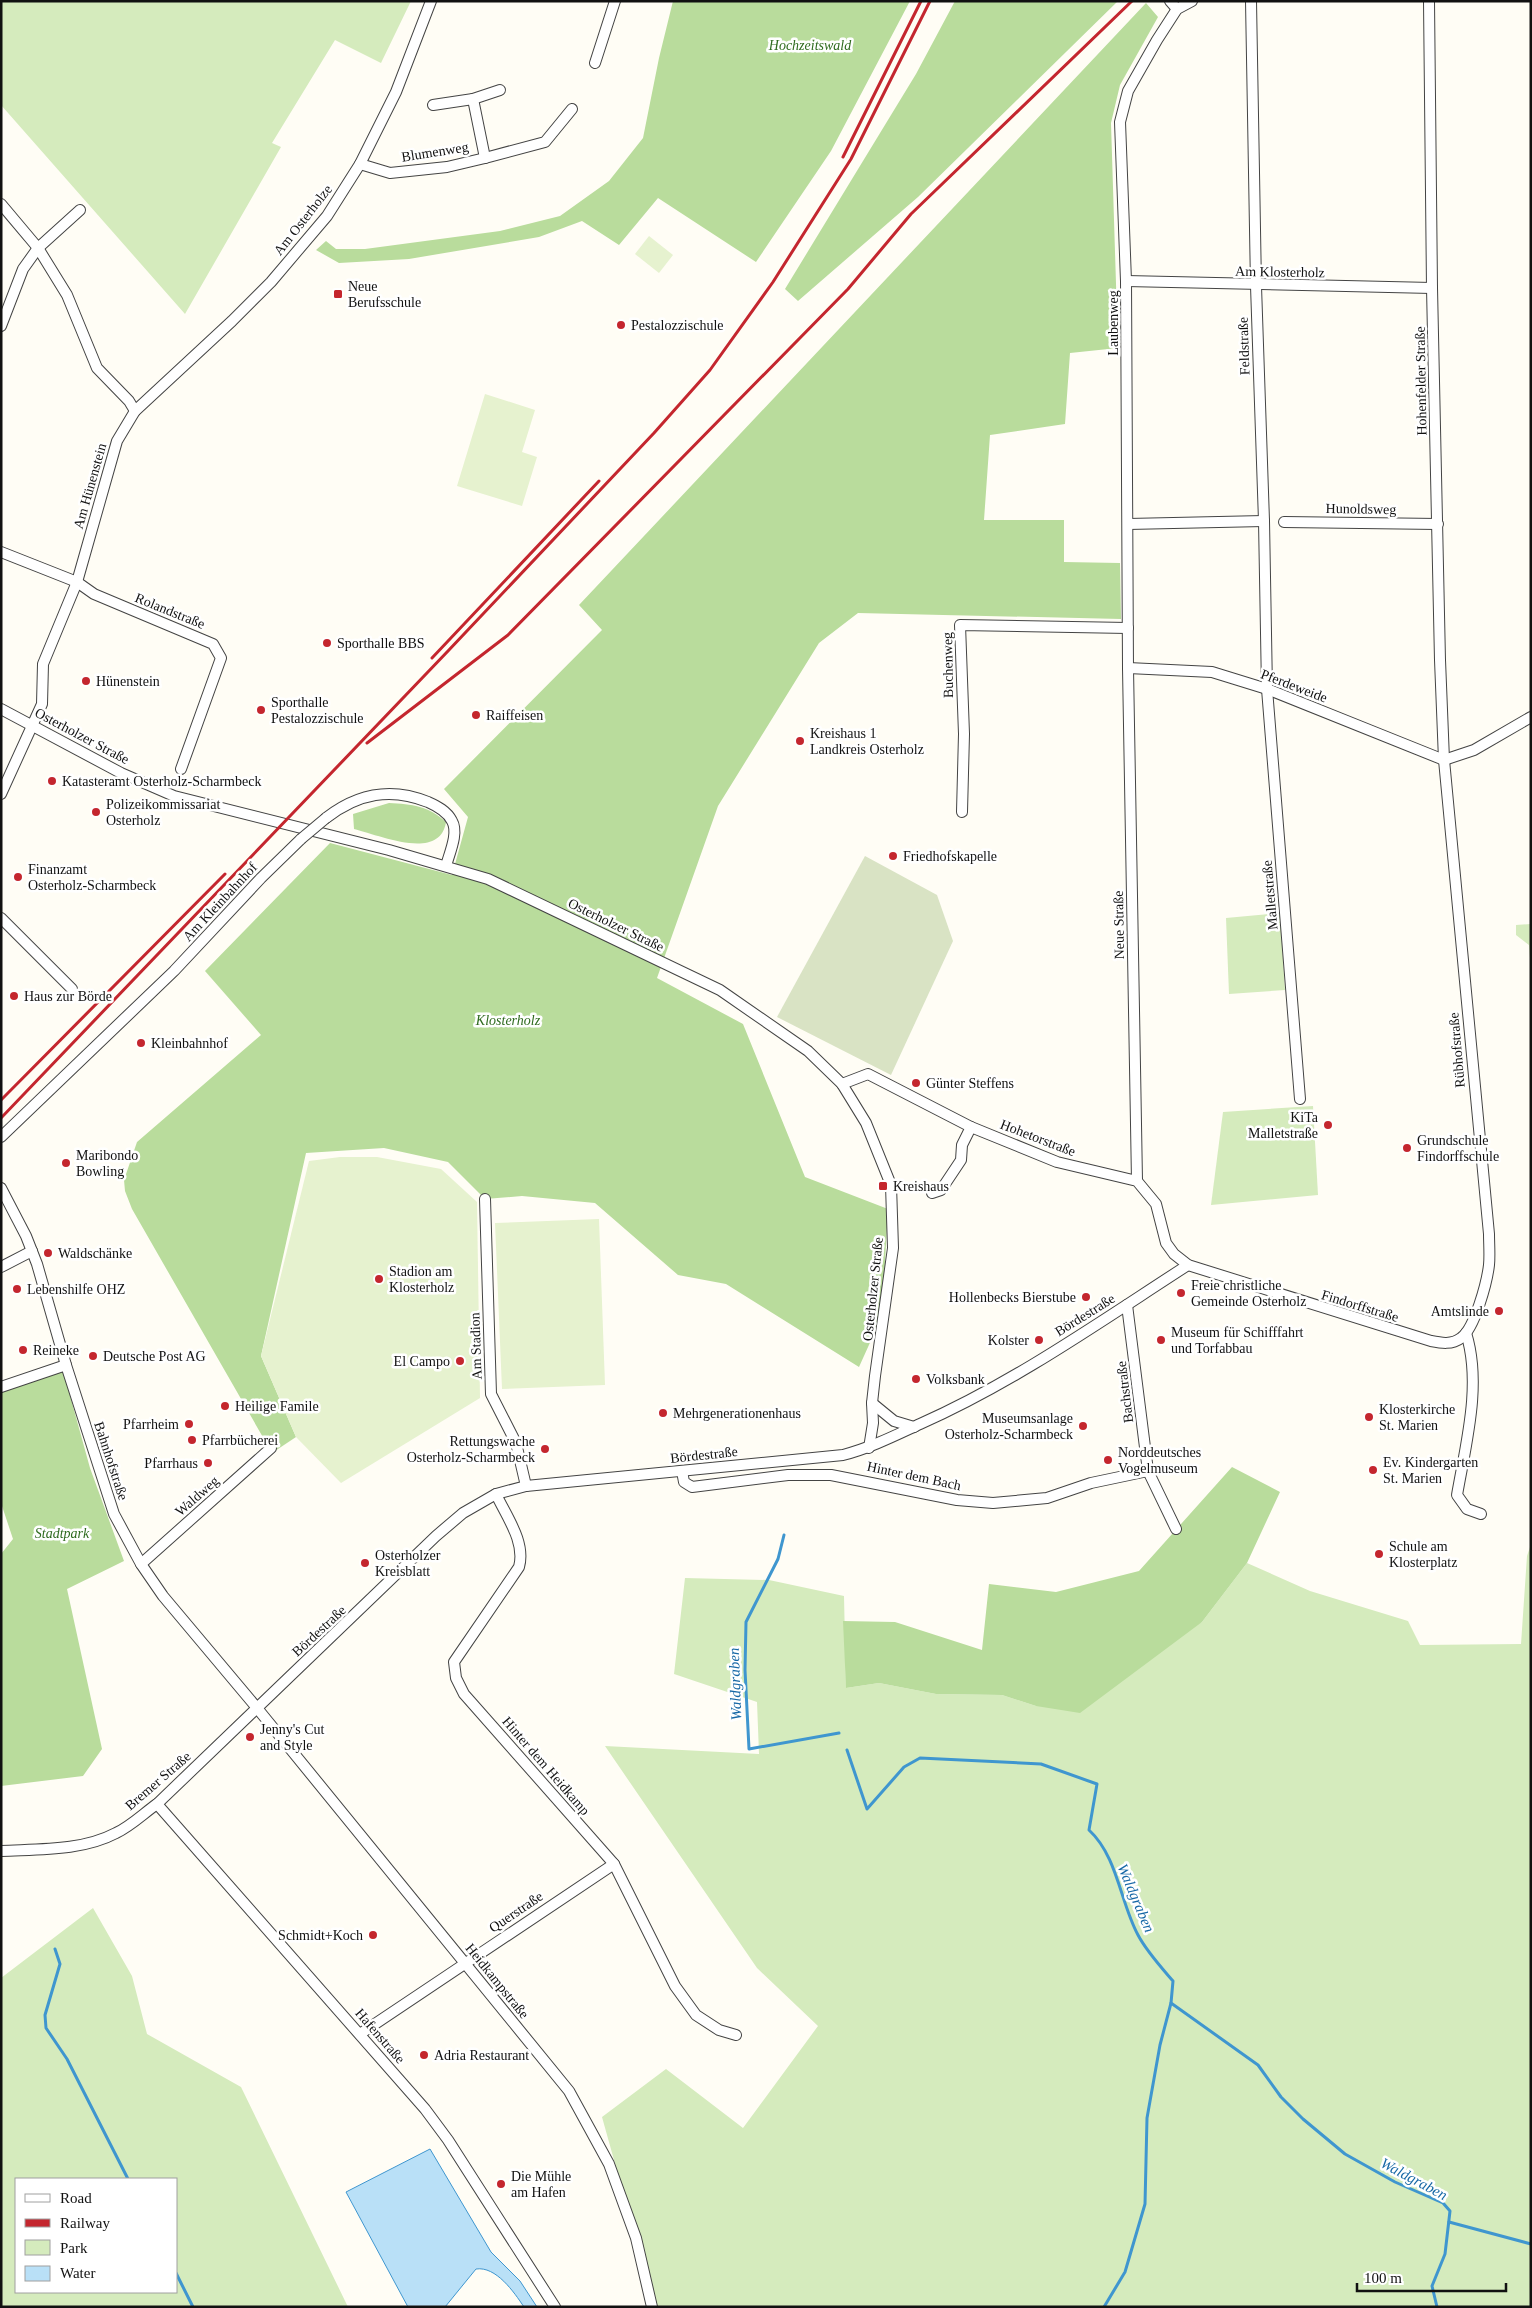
<svg xmlns="http://www.w3.org/2000/svg" width="1532" height="2308" font-family="'Times New Roman',serif">
	<rect width="100%" height="100%" fill="#fffdf5"/>
	<g fill="#d5ebbd" fill-rule="evenodd">
		<path d="M 1,1 L 411,1 L 381,63 L 335,40 L 272,143 L 281,147 L 185,314 L 1,105 Z"/>
		<path d="M 1280,913 L 1285,990 L 1229,994 L 1226,918 Z"/>
		<path d="M 1531,924 L 1531,970 L 1529,945 L 1516,935 L 1516,925 Z"/>
		<path d="M 1313,1106 L 1318,1195 L 1211,1205 L 1223,1112 Z"/>
		<path d="M 1531,1544 L 1531,2307 L 655,2307 L 602,2117 L 666,2069 L 743,2128 L 818,2026 L 757,1968 L 605,1746 L 759,1754 L 757,1702 L 674,1674 L 685,1578 L 769,1580 L 844,1596 L 846,1688 L 879,1683 L 936,1694 L 1002,1695 L 1036,1706 L 1202,1622 L 1247,1563 L 1310,1591 L 1408,1621 L 1420,1645 L 1521,1644 L 1527,1556 Z"/>
		<path d="M 93,1908 L 132,1976 L 147,2034 L 241,2087 L 348,2307 L 1,2307 L 1,1978 ZM 16,2179 L 176,2179 L 176,2292 L 16,2292 Z"/>
	</g>
	<g fill="#b9dc9c">
		<path d="M 673,1 L 910,1 L 831,151 L 756,262 L 658,198 L 619,245 L 582,221 L 539,237 L 409,259 L 339,263 L 316,250 L 326,241 L 336,249 L 365,249 L 500,231 L 560,216 L 609,181 L 643,138 L 659,58 Z"/>
		<path d="M 955,1 L 1118,1 L 918,197 L 798,301 L 785,289 L 916,74 Z"/>
		<path d="M 1146,3 L 1158,17 L 1120,85 L 1111,123 L 1118,348 L 1070,353 L 1065,424 L 990,435 L 984,520 L 1064,520 L 1064,562 L 1120,563 L 1121,619 L 858,613 L 819,643 L 718,806 L 657,978 L 743,1024 L 805,1177 L 888,1209 L 882,1316 L 859,1367 L 726,1284 L 678,1275 L 595,1203 L 522,1196 L 485,1199 L 448,1162 L 384,1148 L 306,1153 L 261,1356 L 296,1437 L 272,1453 L 132,1209 L 125,1191 L 124,1180 L 137,1142 L 261,1035 L 205,971 L 330,843 L 452,875 L 468,817 L 444,789 L 602,630 L 579,605 Z"/>
		<path d="M 389,803 C 412,804 429,806 446,822 C 440,862 379,835 354,829 L 353,814 Z"/>
		<path d="M 63,1370 L 90,1468 L 124,1561 L 67,1589 L 102,1749 L 83,1776 L 1,1786 L 1,1554 L 13,1539 L 1,1503 L 1,1391 Z"/>
		<path d="M 1232,1467 L 1280,1492 L 1247,1563 L 1202,1622 L 1080,1713 L 1036,1706 L 1002,1695 L 936,1694 L 879,1683 L 846,1688 L 843,1621 L 895,1622 L 982,1650 L 989,1584 L 1056,1592 L 1139,1571 Z"/>
	</g>
	<path fill="#d9e3c4" d="M 865,856 L 937,895 L 953,941 L 891,1075 L 777,1017 Z"/>
	<g fill="#e6f2cf">
		<path d="M 649,236 L 673,255 L 659,273 L 635,254 Z"/>
		<path d="M 485,394 L 535,410 L 522,452 L 537,457 L 522,506 L 457,486 Z"/>
		<path d="M 340,1157 L 377,1157 L 441,1169 L 477,1202 L 480,1398 L 341,1483 L 296,1437 L 261,1356 L 309,1161 Z"/>
		<path d="M 599,1219 L 605,1385 L 502,1389 L 495,1223 Z"/>
	</g>
	<path fill="#b9e0f7" stroke="#3f96cf" d="M 430,2149 L 491,2252 L 520,2281 L 537,2307 L 524,2307 C 514,2292 496,2266 476,2269 L 445,2307 L 408,2307 L 346,2192 Z"/>
	<g fill="none" stroke-linecap="round" stroke-linejoin="round">
		<g stroke="#3f96cf" stroke-width="3">
			<path d="M 784,1535 L 778,1559 L 746,1622 L 745,1670 L 749,1749 L 839,1733"/>
			<path d="M 847,1750 L 867,1809 L 904,1767 L 920,1758 L 1041,1764 L 1097,1784 L 1089,1830 C 1118,1857 1120,1902 1138,1935 C 1147,1952 1161,1967 1173,1981 L 1171,2003 L 1258,2065 L 1281,2097 L 1303,2119 L 1345,2154 L 1395,2182 L 1443,2203 L 1450,2211 L 1445,2254 L 1432,2286 L 1437,2307"/>
			<path d="M 55,1949 L 60,1964 L 45,2015 L 46,2028 L 67,2059 L 128,2179"/>
			<path d="M 1449,2222 L 1531,2244"/>
			<path d="M 176,2273 L 193,2307"/>
			<path d="M 1104,2307 L 1125,2272 L 1145,2204 L 1147,2118 L 1160,2045 L 1171,2003"/>
		</g>
		<defs>
			<g id="minor">
				<path d="M 1170,1 L 1177,9"/>
				<path d="M 1251,1 L 1256,286 L 1264,521 L 1267,689 L 1300,1099"/>
				<path d="M 595,63 L 615,1"/>
				<path d="M 473,99 L 485,158"/>
				<path d="M 433,105 L 473,99 L 500,90"/>
				<path d="M 360,164 L 390,173 L 447,167 L 485,158 L 545,142 L 572,109"/>
				<path d="M 1,204 L 38,248 L 67,295 L 97,368 L 129,401 L 135,411"/>
				<path d="M 1126,281 L 1432,288"/>
				<path d="M 1,326 L 23,269 L 38,248 L 80,210"/>
				<path d="M 1284,522 L 1438,524"/>
				<path d="M 1128,524 L 1264,521"/>
				<path d="M 1,552 L 77,582 L 94,594 L 213,644 L 221,658 L 181,769"/>
				<path d="M 1128,668 L 1212,672 L 1267,689 L 1444,760"/>
				<path d="M 1,709 L 121,773 L 174,796 L 389,850 L 488,879 L 720,990 L 808,1051 L 842,1084 L 866,1123 L 891,1185 L 893,1248 L 875,1376 L 872,1403 L 873,1423 L 869,1448"/>
				<path d="M 1444,760 L 1474,750 L 1531,717"/>
				<path d="M 1,794 L 42,704 L 43,664 L 77,582 L 117,441 L 135,411 L 232,321 L 271,282 L 327,216 L 360,164 L 396,92 L 431,1"/>
				<path d="M 962,812 L 964,734 L 960,625 L 1128,628"/>
				<path d="M 326,818 C 358,793 391,787 428,802 C 437,806 447,811 452,821 C 459,833 449,854 446,866"/>
				<path d="M 1,918 L 72,989"/>
				<path d="M 842,1084 L 868,1074 L 971,1127 L 1057,1162 L 1137,1181 L 1156,1204 L 1166,1243 L 1174,1254 L 1188,1265 L 1431,1341 C 1441,1343 1452,1345 1461,1338 C 1475,1328 1487,1282 1489,1265 C 1490,1255 1489,1244 1489,1234 L 1444,760 L 1440,660 L 1432,288 L 1429,1"/>
				<path d="M 1,1137 L 174,971 L 261,878 L 301,839"/>
				<path d="M 1137,1181 L 1128,668 L 1126,281 L 1120,122 L 1128,91 L 1157,40 L 1177,9 L 1192,1"/>
				<path d="M 1,1188 L 26,1236 L 37,1264 L 66,1365 L 114,1514 L 141,1564 L 163,1596 L 257,1708 L 569,2091 L 609,2164 L 636,2238 L 652,2307"/>
				<path d="M 932,1193 L 941,1190 L 961,1160 L 962,1145 L 971,1127"/>
				<path d="M 485,1199 L 491,1394 L 516,1443 L 526,1486"/>
				<path d="M 1,1267 L 32,1251"/>
				<path d="M 1127,1305 L 1148,1471 L 1176,1529"/>
				<path d="M 1466,1333 C 1482,1384 1466,1443 1457,1495 L 1467,1509 L 1481,1514"/>
				<path d="M 1,1387 L 66,1365"/>
				<path d="M 872,1403 L 894,1421 L 914,1427"/>
				<path d="M 682,1471 L 684,1482 L 692,1487 L 788,1475 L 831,1475 L 957,1500 L 993,1503 L 1047,1498 L 1091,1483 L 1148,1471"/>
				<path d="M 496,1494 C 506,1516 526,1542 519,1567 L 454,1662 L 456,1678 L 464,1694 L 614,1864 L 675,1986 L 696,2015 L 719,2030 L 736,2035"/>
				<path d="M 141,1564 L 271,1448"/>
				<path d="M 157,1804 L 425,2109 L 448,2140 L 555,2307"/>
				<path d="M 1,1851 C 39,1849 82,1851 116,1833 C 131,1826 144,1813 157,1804 L 436,1536 L 463,1513 L 496,1494 L 526,1486 L 843,1455 C 870,1448 894,1436 920,1424 C 1015,1382 1101,1321 1188,1265"/>
				<path d="M 360,2034 L 614,1864"/>
			</g>
		</defs>
		<use href="#minor" stroke="#444" stroke-width="12"/>
		<use href="#minor" stroke="#fff" stroke-width="10"/>
		<g stroke="#c4262e" stroke-width="3">
			<path d="M 843,157 L 921,1"/>
			<path d="M 432,658 L 599,481"/>
			<path d="M 367,743 L 508,635 L 848,289 L 911,214 L 1132,1"/>
			<path d="M 1,1100 L 225,874"/>
			<path d="M 1,1118 L 448,651 L 654,433 L 710,370 L 773,282 L 851,159 L 930,1"/>
		</g>
		<defs>
			<path id="minor-bridge" d="M 301,839 L 326,818"/>
		</defs>
		<use href="#minor-bridge" stroke="#444" stroke-width="12" stroke-linecap="butt"/>
		<use href="#minor-bridge" stroke="#fff" stroke-width="10"/>
	</g>
	<g fill="#c4262e" stroke="#fff" stroke-width="2">
		<rect x="333" y="289" width="10" height="10" rx="2.5"/>
		<circle cx="621" cy="325" r="5"/>
		<circle cx="327" cy="643" r="5"/>
		<circle cx="86" cy="681" r="5"/>
		<circle cx="261" cy="710" r="5"/>
		<circle cx="476" cy="715" r="5"/>
		<circle cx="800" cy="741" r="5"/>
		<circle cx="52" cy="781" r="5"/>
		<circle cx="96" cy="812" r="5"/>
		<circle cx="893" cy="856" r="5"/>
		<circle cx="18" cy="877" r="5"/>
		<circle cx="14" cy="996" r="5"/>
		<circle cx="141" cy="1043" r="5"/>
		<circle cx="916" cy="1083" r="5"/>
		<circle cx="1328" cy="1125" r="5"/>
		<circle cx="1407" cy="1148" r="5"/>
		<circle cx="66" cy="1163" r="5"/>
		<rect x="878" y="1181" width="10" height="10" rx="2.5"/>
		<circle cx="48" cy="1253" r="5"/>
		<circle cx="379" cy="1279" r="5"/>
		<circle cx="17" cy="1289" r="5"/>
		<circle cx="1181" cy="1293" r="5"/>
		<circle cx="1086" cy="1297" r="5"/>
		<circle cx="1499" cy="1311" r="5"/>
		<circle cx="1039" cy="1340" r="5"/>
		<circle cx="1161" cy="1340" r="5"/>
		<circle cx="23" cy="1350" r="5"/>
		<circle cx="93" cy="1356" r="5"/>
		<circle cx="460" cy="1361" r="5"/>
		<circle cx="916" cy="1379" r="5"/>
		<circle cx="225" cy="1406" r="5"/>
		<circle cx="663" cy="1413" r="5"/>
		<circle cx="1369" cy="1417" r="5"/>
		<circle cx="189" cy="1424" r="5"/>
		<circle cx="1083" cy="1426" r="5"/>
		<circle cx="192" cy="1440" r="5"/>
		<circle cx="545" cy="1449" r="5"/>
		<circle cx="1108" cy="1460" r="5"/>
		<circle cx="208" cy="1463" r="5"/>
		<circle cx="1373" cy="1470" r="5"/>
		<circle cx="1379" cy="1554" r="5"/>
		<circle cx="365" cy="1563" r="5"/>
		<circle cx="250" cy="1737" r="5"/>
		<circle cx="373" cy="1935" r="5"/>
		<circle cx="424" cy="2055" r="5"/>
		<circle cx="501" cy="2184" r="5"/>
	</g>
	<g text-anchor="middle" dominant-baseline="central" stroke-width="5" stroke-linejoin="round" paint-order="stroke">
		<g font-size="14" font-style="italic" fill="#2f6b1f" stroke="#fff">
			<text x="810" y="45">Hochzeitswald</text>
			<text x="508" y="1020">Klosterholz</text>
			<text x="62" y="1533">Stadtpark</text>
		</g>
		<g font-size="14" fill="#111" stroke="#fff">
			<text transform="translate(435 152) rotate(-9)">Blumenweg</text>
			<text transform="translate(303 220) rotate(-52)">Am Osterholze</text>
			<text transform="translate(1280 272) rotate(1)">Am Klosterholz</text>
			<text transform="translate(1113 323) rotate(-90)">Laubenweg</text>
			<text transform="translate(1244 346) rotate(-92)">Feldstraße</text>
			<text transform="translate(1421 381) rotate(-91)">Hohenfelder Straße</text>
			<text transform="translate(90 486) rotate(-74)">Am Hünenstein</text>
			<text transform="translate(1361 509) rotate(1)">Hunoldsweg</text>
			<text transform="translate(170 611) rotate(22)">Rolandstraße</text>
			<text transform="translate(948 665) rotate(-91)">Buchenweg</text>
			<text transform="translate(1294 686) rotate(21)">Pferdeweide</text>
			<text transform="translate(82 736) rotate(28)">Osterholzer Straße</text>
			<text transform="translate(1270 895) rotate(-95)">Malletstraße</text>
			<text transform="translate(220 902) rotate(-47)">Am Kleinbahnhof</text>
			<text transform="translate(616 925) rotate(26)">Osterholzer Straße</text>
			<text transform="translate(1119 925) rotate(-91)">Neue Straße</text>
			<text transform="translate(1457 1050) rotate(-95)">Rübhofstraße</text>
			<text transform="translate(1038 1138) rotate(21)">Hohetorstraße</text>
			<text transform="translate(873 1289) rotate(-84)">Osterholzer Straße</text>
			<text transform="translate(1360 1306) rotate(17)">Findorffstraße</text>
			<text transform="translate(1085 1315) rotate(-32)">Bördestraße</text>
			<text transform="translate(476 1346) rotate(-92)">Am Stadion</text>
			<text transform="translate(1125 1392) rotate(-97)">Bachstraße</text>
			<text transform="translate(704 1455) rotate(-6)">Bördestraße</text>
			<text transform="translate(111 1461) rotate(72)">Bahnhofstraße</text>
			<text transform="translate(914 1476) rotate(12)">Hinter dem Bach</text>
			<text transform="translate(197 1496) rotate(-41)">Waldweg</text>
			<text transform="translate(319 1631) rotate(-43)">Bördestraße</text>
			<text transform="translate(546 1766) rotate(49)">Hinter dem Heidkamp</text>
			<text transform="translate(158 1781) rotate(-41)">Bremer Straße</text>
			<text transform="translate(516 1912) rotate(-34)">Querstraße</text>
			<text transform="translate(497 1981) rotate(51)">Heidkampstraße</text>
			<text transform="translate(380 2036) rotate(49)">Hafenstraße</text>
		</g>
		<g font-size="14" fill="#111" stroke="#fff" text-anchor="start">
			<text x="348" y="286">Neue<tspan x="348" dy="16">Berufsschule</tspan></text>
			<text x="631" y="325">Pestalozzischule</text>
			<text x="337" y="643">Sporthalle BBS</text>
			<text x="96" y="681">Hünenstein</text>
			<text x="271" y="702">Sporthalle<tspan x="271" dy="16">Pestalozzischule</tspan></text>
			<text x="486" y="715">Raiffeisen</text>
			<text x="810" y="733">Kreishaus 1<tspan x="810" dy="16">Landkreis Osterholz</tspan></text>
			<text x="62" y="781">Katasteramt Osterholz-Scharmbeck</text>
			<text x="106" y="804">Polizeikommissariat<tspan x="106" dy="16">Osterholz</tspan></text>
			<text x="903" y="856">Friedhofskapelle</text>
			<text x="28" y="869">Finanzamt<tspan x="28" dy="16">Osterholz-Scharmbeck</tspan></text>
			<text x="24" y="996">Haus zur Börde</text>
			<text x="151" y="1043">Kleinbahnhof</text>
			<text x="926" y="1083">Günter Steffens</text>
			<text x="1318" y="1117" text-anchor="end">KiTa<tspan x="1318" dy="16">Malletstraße</tspan></text>
			<text x="1417" y="1140">Grundschule<tspan x="1417" dy="16">Findorffschule</tspan></text>
			<text x="76" y="1155">Maribondo<tspan x="76" dy="16">Bowling</tspan></text>
			<text x="893" y="1186">Kreishaus</text>
			<text x="58" y="1253">Waldschänke</text>
			<text x="389" y="1271">Stadion am<tspan x="389" dy="16">Klosterholz</tspan></text>
			<text x="1191" y="1285">Freie christliche<tspan x="1191" dy="16">Gemeinde Osterholz</tspan></text>
			<text x="27" y="1289">Lebenshilfe OHZ</text>
			<text x="1076" y="1297" text-anchor="end">Hollenbecks Bierstube</text>
			<text x="1489" y="1311" text-anchor="end">Amtslinde</text>
			<text x="1171" y="1332">Museum für Schifffahrt<tspan x="1171" dy="16">und Torfabbau</tspan></text>
			<text x="1029" y="1340" text-anchor="end">Kolster</text>
			<text x="33" y="1350">Reineke</text>
			<text x="103" y="1356">Deutsche Post AG</text>
			<text x="450" y="1361" text-anchor="end">El Campo</text>
			<text x="926" y="1379">Volksbank</text>
			<text x="235" y="1406">Heilige Famile</text>
			<text x="1379" y="1409">Klosterkirche<tspan x="1379" dy="16">St. Marien</tspan></text>
			<text x="673" y="1413">Mehrgenerationenhaus</text>
			<text x="1073" y="1418" text-anchor="end">Museumsanlage<tspan x="1073" dy="16">Osterholz-Scharmbeck</tspan></text>
			<text x="179" y="1424" text-anchor="end">Pfarrheim</text>
			<text x="202" y="1440">Pfarrbücherei</text>
			<text x="535" y="1441" text-anchor="end">Rettungswache<tspan x="535" dy="16">Osterholz-Scharmbeck</tspan></text>
			<text x="1118" y="1452">Norddeutsches<tspan x="1118" dy="16">Vogelmuseum</tspan></text>
			<text x="1383" y="1462">Ev. Kindergarten<tspan x="1383" dy="16">St. Marien</tspan></text>
			<text x="198" y="1463" text-anchor="end">Pfarrhaus</text>
			<text x="1389" y="1546">Schule am<tspan x="1389" dy="16">Klosterplatz</tspan></text>
			<text x="375" y="1555">Osterholzer<tspan x="375" dy="16">Kreisblatt</tspan></text>
			<text x="260" y="1729">Jenny's Cut<tspan x="260" dy="16">and Style</tspan></text>
			<text x="363" y="1935" text-anchor="end">Schmidt+Koch</text>
			<text x="434" y="2055">Adria Restaurant</text>
			<text x="511" y="2176">Die Mühle<tspan x="511" dy="16">am Hafen</tspan></text>
		</g>
		<g font-size="15" font-style="italic" fill="#1768a6" stroke="#fff">
			<text transform="translate(735 1684) rotate(-92)">Waldgraben</text>
			<text transform="translate(1136 1898) rotate(67)">Waldgraben</text>
			<text transform="translate(1414 2179) rotate(28)">Waldgraben</text>
		</g>
	</g>
	<rect width="1532" height="2308" fill="none" stroke="#111111" stroke-width="5"/>
	<rect x="15" y="2178" width="162" height="115" fill="#ffffff" stroke="#a0a0a0"/>
	<rect x="25" y="2194" width="25" height="8" fill="#ffffff" stroke="#a0a0a0"/>
	<text x="60" y="2203" font-size="15" fill="#111111">Road</text>
	<rect x="25" y="2219" width="25" height="8" fill="#c4262e" stroke="#a0a0a0"/>
	<text x="60" y="2228" font-size="15" fill="#111111">Railway</text>
	<rect x="25" y="2240" width="25" height="15" fill="#d5ebbd" stroke="#a0a0a0"/>
	<text x="60" y="2253" font-size="15" fill="#111111">Park</text>
	<rect x="25" y="2266" width="25" height="15" fill="#b9e0f7" stroke="#a0a0a0"/>
	<text x="60" y="2278" font-size="15" fill="#111111">Water</text>
	<path d="M1357 2283v8h149v-8" fill="none" stroke="#111111" stroke-width="2.5"/>
	<text x="1364" y="2283" font-size="15" fill="#111111" stroke="#ffffff" stroke-width="4" paint-order="stroke">100 m</text>
</svg>
